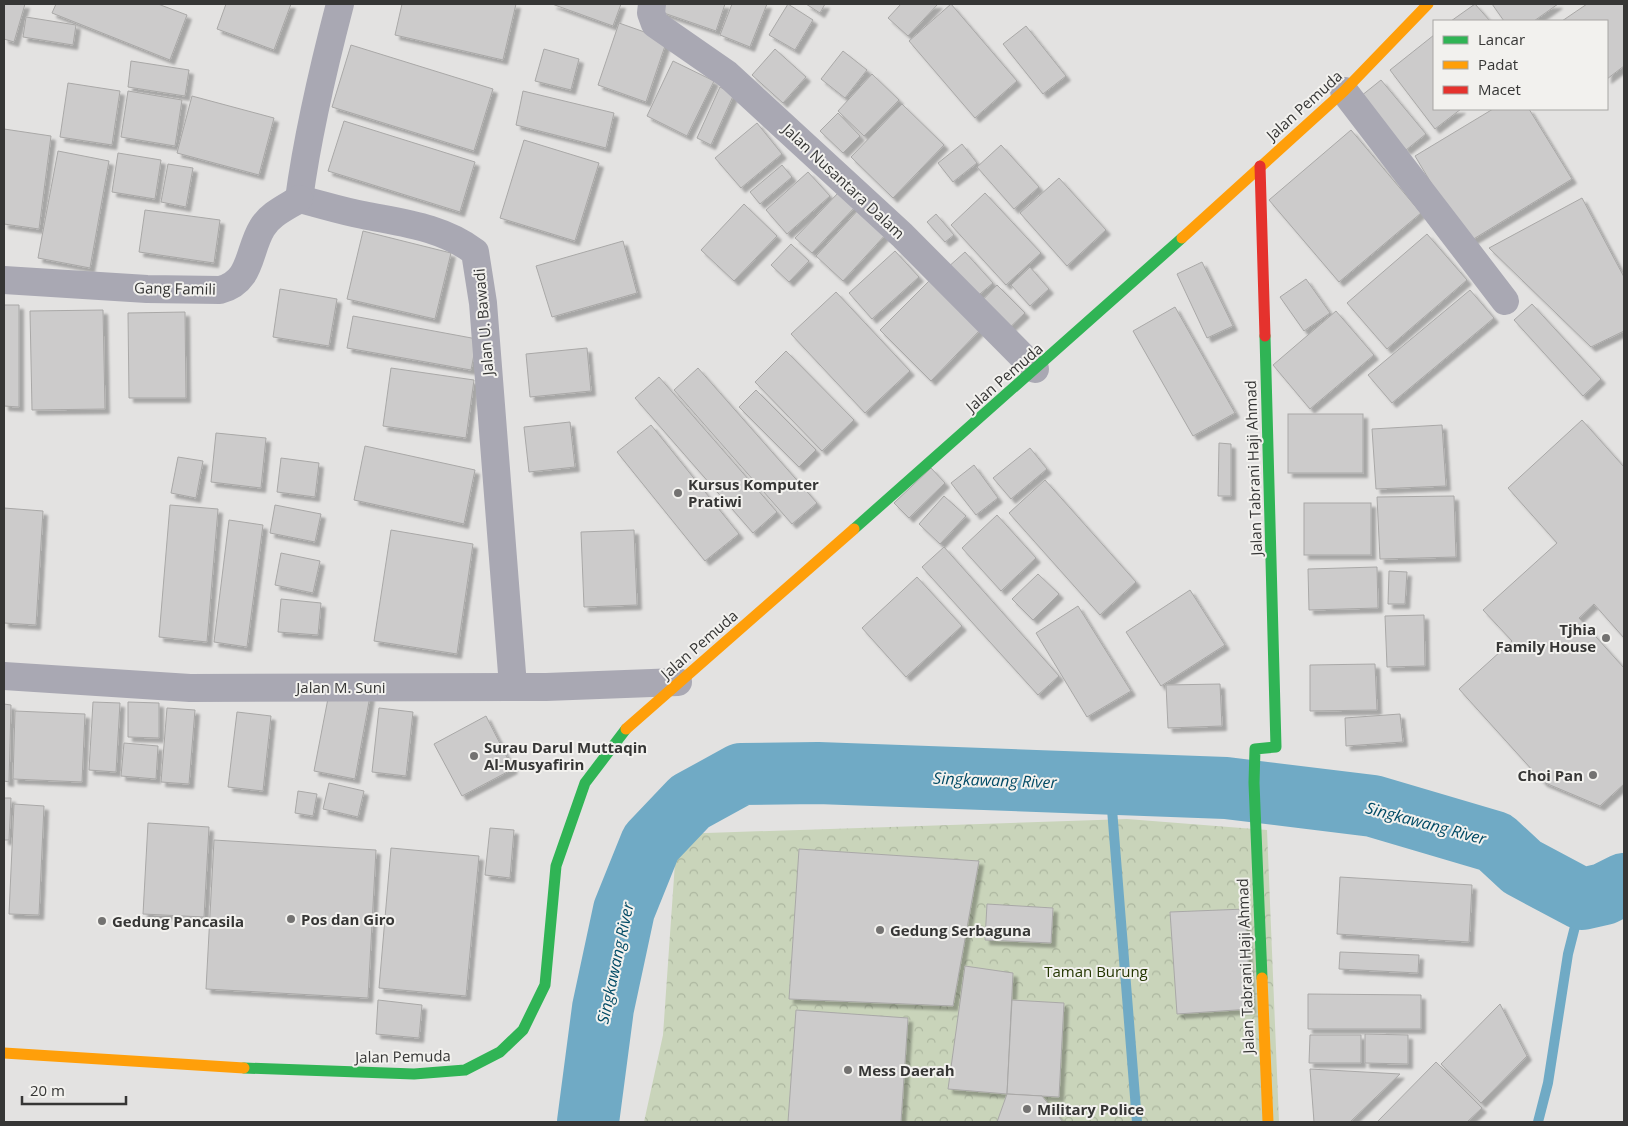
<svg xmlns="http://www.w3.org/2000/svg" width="1628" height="1126" font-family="'Open Sans',sans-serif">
	<defs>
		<pattern id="park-crowns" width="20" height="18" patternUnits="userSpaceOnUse" patternTransform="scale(1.25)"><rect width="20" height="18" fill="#c9d4ba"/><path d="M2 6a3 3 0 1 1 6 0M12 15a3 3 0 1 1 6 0" fill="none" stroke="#adb7a0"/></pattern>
		<filter id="shadow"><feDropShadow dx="4.5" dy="4.5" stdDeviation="1" flood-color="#0004"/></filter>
	</defs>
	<rect width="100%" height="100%" fill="#e3e2e1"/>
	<path fill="url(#park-crowns)" d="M 1127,819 L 1267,830 L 1279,1122 L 644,1122 L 663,1035 L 677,834 Z"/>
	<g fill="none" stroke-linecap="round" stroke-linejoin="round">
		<g stroke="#70aac5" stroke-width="10">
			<path d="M 1110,784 L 1137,1122"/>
			<path d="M 1538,1122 L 1548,1083 L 1568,954 L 1582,899"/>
		</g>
		<path stroke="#70aac5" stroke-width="62" d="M 588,1122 L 603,1008 L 624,910 L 651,843 L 690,802 L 741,774 L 818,773 L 1226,788 L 1373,806 L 1495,842 L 1522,867 L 1582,899 L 1604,894 L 1624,884"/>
	</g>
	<g fill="#cccbcb" stroke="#a9a8a7" filter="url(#shadow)">
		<path d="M 4,4 L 25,4 L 14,42 L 4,39 Z"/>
		<path d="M 56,4 L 158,4 L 187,15 L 170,60 L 52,13 Z"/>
		<path d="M 226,4 L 291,4 L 274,50 L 217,29 Z"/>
		<path d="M 402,4 L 516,4 L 503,60 L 395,35 Z"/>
		<path d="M 552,4 L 621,4 L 613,26 Z"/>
		<path d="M 663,4 L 725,4 L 716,31 L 661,12 Z"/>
		<path d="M 732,4 L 767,4 L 750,47 L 720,35 Z"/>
		<path d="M 788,4 L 813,20 L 795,50 L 769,35 Z"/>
		<path d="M 806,4 L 825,4 L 820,13 Z"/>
		<path d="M 901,4 L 938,4 L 908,36 L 888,18 Z"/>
		<path d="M 951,4 L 1017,81 L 975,118 L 909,41 Z"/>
		<path d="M 1475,4 L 1490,21 L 1451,21 Z"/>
		<path d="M 1492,4 L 1558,4 L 1534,21 L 1504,21 Z"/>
		<path d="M 1587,4 L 1624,4 L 1624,66 L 1607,79 L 1607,21 L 1562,21 Z"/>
		<path d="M 26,17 L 76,25 L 73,45 L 23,37 Z"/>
		<path d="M 619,23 L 667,40 L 646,102 L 598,85 Z"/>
		<path d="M 1026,26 L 1066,76 L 1043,94 L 1003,44 Z"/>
		<path d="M 1434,35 L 1434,109 L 1461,109 L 1435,129 L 1390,70 Z"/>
		<path d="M 351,45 L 493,89 L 474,151 L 332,107 Z"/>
		<path d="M 544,49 L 579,59 L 571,90 L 535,81 Z"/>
		<path d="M 775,49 L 806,77 L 783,103 L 752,75 Z"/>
		<path d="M 843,51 L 867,70 L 845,98 L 821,79 Z"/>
		<path d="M 131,61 L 189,70 L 185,96 L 128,87 Z"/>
		<path d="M 673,61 L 714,81 L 687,136 L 647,116 Z"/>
		<path d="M 872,74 L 899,100 L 864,136 L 838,111 Z"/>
		<path d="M 1381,80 L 1426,134 L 1406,150 L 1361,96 Z"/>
		<path d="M 68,83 L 120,91 L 112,145 L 60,137 Z"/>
		<path d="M 720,87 L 734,94 L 711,145 L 697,138 Z"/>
		<path d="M 128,91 L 182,100 L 175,146 L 121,137 Z"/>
		<path d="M 523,91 L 614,113 L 606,148 L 516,125 Z"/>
		<path d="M 192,96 L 274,118 L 259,175 L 177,153 Z"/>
		<path d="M 902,104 L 944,145 L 893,198 L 851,157 Z"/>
		<path d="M 1493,109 L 1529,109 L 1572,179 L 1467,243 L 1415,156 Z"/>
		<path d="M 838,113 L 860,136 L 843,153 L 820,131 Z"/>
		<path d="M 344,121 L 475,162 L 460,212 L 328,171 Z"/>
		<path d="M 757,123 L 782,154 L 741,188 L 715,158 Z"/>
		<path d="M 4,129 L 51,136 L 39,229 L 4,224 Z"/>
		<path d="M 1351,130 L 1421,213 L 1339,282 L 1269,200 Z"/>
		<path d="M 524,140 L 599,163 L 575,241 L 500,218 Z"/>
		<path d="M 962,144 L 977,163 L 953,182 L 938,163 Z"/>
		<path d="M 1001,145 L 1039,187 L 1014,209 L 977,167 Z"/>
		<path d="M 58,151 L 109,161 L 90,268 L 38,258 Z"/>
		<path d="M 118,153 L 161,160 L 155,199 L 112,192 Z"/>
		<path d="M 168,164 L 193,168 L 186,207 L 161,202 Z"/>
		<path d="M 782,165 L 792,177 L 760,204 L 750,192 Z"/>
		<path d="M 808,172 L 830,196 L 787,234 L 766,210 Z"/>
		<path d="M 1059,178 L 1106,230 L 1067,266 L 1020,213 Z"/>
		<path d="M 839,192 L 855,207 L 812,253 L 795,238 Z"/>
		<path d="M 985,193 L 1041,253 L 1006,285 L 951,225 Z"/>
		<path d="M 1582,198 L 1624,277 L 1624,331 L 1591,347 L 1489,248 Z"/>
		<path d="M 744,204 L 777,236 L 734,281 L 701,250 Z"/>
		<path d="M 860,208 L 887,233 L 843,281 L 816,256 Z"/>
		<path d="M 145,210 L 220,220 L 214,263 L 139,252 Z"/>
		<path d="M 936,214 L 954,235 L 945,242 L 927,222 Z"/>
		<path d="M 363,231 L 451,253 L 435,319 L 347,299 Z"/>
		<path d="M 1427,234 L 1467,280 L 1387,349 L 1347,303 Z"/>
		<path d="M 623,241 L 637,293 L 552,317 L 536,266 Z"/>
		<path d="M 791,244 L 809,261 L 789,282 L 771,265 Z"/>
		<path d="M 895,251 L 919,277 L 872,319 L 849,293 Z"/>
		<path d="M 965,252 L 993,283 L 974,299 L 947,268 Z"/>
		<path d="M 1202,262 L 1233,326 L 1207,338 L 1177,274 Z"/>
		<path d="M 1030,267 L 1049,289 L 1030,306 L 1011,285 Z"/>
		<path d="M 931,279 L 981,329 L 931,381 L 880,330 Z"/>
		<path d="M 1306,279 L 1330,313 L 1304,331 L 1280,297 Z"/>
		<path d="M 997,285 L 1025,313 L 1003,334 L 977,306 Z"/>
		<path d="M 280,289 L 337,299 L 329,346 L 273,337 Z"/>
		<path d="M 1470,290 L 1494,318 L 1392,403 L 1368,375 Z"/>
		<path d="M 836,292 L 910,371 L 865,413 L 791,334 Z"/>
		<path d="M 1532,304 L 1601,379 L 1583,396 L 1514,320 Z"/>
		<path d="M 4,305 L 19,305 L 19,407 L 4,406 Z"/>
		<path d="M 1175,307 L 1235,413 L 1193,436 L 1133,331 Z"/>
		<path d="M 103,310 L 105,409 L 32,410 L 30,311 Z"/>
		<path d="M 1336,311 L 1374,355 L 1310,409 L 1273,365 Z"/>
		<path d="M 185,312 L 186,398 L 129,398 L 128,313 Z"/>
		<path d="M 353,316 L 477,339 L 471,370 L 347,348 Z"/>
		<path d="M 587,348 L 591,391 L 530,397 L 526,354 Z"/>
		<path d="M 786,351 L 854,420 L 822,451 L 755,382 Z"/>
		<path d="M 391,368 L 474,380 L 466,438 L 383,426 Z"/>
		<path d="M 698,368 L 817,503 L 792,524 L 674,390 Z"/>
		<path d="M 659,377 L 777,512 L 753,533 L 635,398 Z"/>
		<path d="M 756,390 L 816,450 L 799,467 L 739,407 Z"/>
		<rect x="1288" y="414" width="75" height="59"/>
		<path d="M 1582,420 L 1624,467 L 1624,638 L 1594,604 L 1579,618 L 1624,668 L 1624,784 L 1600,806 L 1543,782 L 1459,689 L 1512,641 L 1483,610 L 1557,543 L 1508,488 Z"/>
		<path d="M 570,422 L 575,467 L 529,472 L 524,427 Z"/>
		<path d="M 651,425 L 739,534 L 705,561 L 617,452 Z"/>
		<path d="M 1442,425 L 1446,486 L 1376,489 L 1372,429 Z"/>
		<path d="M 216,433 L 266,438 L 261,488 L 211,482 Z"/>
		<path d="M 1219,443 L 1231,444 L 1231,496 L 1218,496 Z"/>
		<path d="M 365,446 L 475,470 L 464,524 L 354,500 Z"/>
		<path d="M 1030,448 L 1047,469 L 1011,499 L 993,478 Z"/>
		<path d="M 178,457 L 203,461 L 196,498 L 171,493 Z"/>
		<path d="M 281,458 L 319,463 L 315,497 L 277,492 Z"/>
		<path d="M 974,465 L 998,498 L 976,515 L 951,483 Z"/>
		<path d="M 931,468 L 945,483 L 909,518 L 894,503 Z"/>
		<path d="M 1045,480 L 1136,582 L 1100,615 L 1009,513 Z"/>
		<path d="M 944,496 L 966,516 L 940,544 L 919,524 Z"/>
		<path d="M 1454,496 L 1456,557 L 1380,559 L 1377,497 Z"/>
		<rect x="1304" y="503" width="67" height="52"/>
		<path d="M 170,505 L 218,509 L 207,642 L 159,637 Z"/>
		<path d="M 275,505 L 321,514 L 315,542 L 270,533 Z"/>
		<path d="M 4,508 L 43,511 L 36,625 L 4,623 Z"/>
		<path d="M 997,515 L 1036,558 L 1001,591 L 962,548 Z"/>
		<path d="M 229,520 L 263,525 L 247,647 L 214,642 Z"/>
		<path d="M 391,530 L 473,544 L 457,654 L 374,641 Z"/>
		<path d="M 634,530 L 637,605 L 584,607 L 581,532 Z"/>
		<path d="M 944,547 L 1059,676 L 1038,695 L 922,567 Z"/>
		<path d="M 281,553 L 320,561 L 313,593 L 275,585 Z"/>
		<path d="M 1377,567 L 1378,608 L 1309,610 L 1308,569 Z"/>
		<path d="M 1389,571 L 1407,572 L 1405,604 L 1388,604 Z"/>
		<path d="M 1038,574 L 1059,594 L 1033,620 L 1012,599 Z"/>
		<path d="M 917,577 L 962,626 L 906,677 L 862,628 Z"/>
		<path d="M 1190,590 L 1225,645 L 1161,686 L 1126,632 Z"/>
		<path d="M 281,599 L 321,603 L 318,635 L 278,632 Z"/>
		<path d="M 1078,606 L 1131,691 L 1087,717 L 1036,633 Z"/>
		<path d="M 1424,615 L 1425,666 L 1387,667 L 1385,616 Z"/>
		<path d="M 1375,664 L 1377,710 L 1310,711 L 1310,665 Z"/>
		<path d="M 1220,684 L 1222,726 L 1168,728 L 1166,685 Z"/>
		<path d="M 330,688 L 370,696 L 355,779 L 314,771 Z"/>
		<path d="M 93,702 L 120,703 L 116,772 L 89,770 Z"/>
		<path d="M 128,702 L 159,703 L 159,738 L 128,737 Z"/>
		<path d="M 4,704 L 11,705 L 9,782 L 4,781 Z"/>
		<path d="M 167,708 L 195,710 L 189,784 L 161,782 Z"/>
		<path d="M 379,708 L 413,712 L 406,776 L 372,772 Z"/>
		<path d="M 15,711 L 85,714 L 82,782 L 13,779 Z"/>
		<path d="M 237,712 L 271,716 L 263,791 L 228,787 Z"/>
		<path d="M 1400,714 L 1403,742 L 1346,746 L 1345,718 Z"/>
		<path d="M 486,716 L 513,769 L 462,796 L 434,744 Z"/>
		<path d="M 124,743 L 158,746 L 156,779 L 121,776 Z"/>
		<path d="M 329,783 L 364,791 L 358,817 L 323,809 Z"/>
		<path d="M 298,791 L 317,794 L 313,816 L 295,813 Z"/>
		<path d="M 4,798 L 11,798 L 9,840 L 4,840 Z"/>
		<path d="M 14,804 L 44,806 L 39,915 L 9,914 Z"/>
		<path d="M 148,823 L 209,827 L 204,917 L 143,914 Z"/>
		<path d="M 490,828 L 514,830 L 510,878 L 485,875 Z"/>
		<path d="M 214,840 L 376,850 L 368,998 L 206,989 Z"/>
		<path d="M 391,848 L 479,856 L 466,996 L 379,988 Z"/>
		<path d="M 799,849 L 979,861 L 953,1006 L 789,999 Z"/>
		<path d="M 1340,877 L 1472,885 L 1469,942 L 1337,934 Z"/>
		<path d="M 987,904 L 1053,908 L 1051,943 L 985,940 Z"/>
		<path d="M 1245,909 L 1251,1009 L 1177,1014 L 1170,912 Z"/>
		<path d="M 1340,952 L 1419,955 L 1418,973 L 1339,969 Z"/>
		<path d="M 965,966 L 1013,973 L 1007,1094 L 948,1089 Z"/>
		<path d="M 1308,994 L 1421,995 L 1421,1029 L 1308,1029 Z"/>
		<path d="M 378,1000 L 422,1005 L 419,1038 L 376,1034 Z"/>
		<path d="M 1012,1000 L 1064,1003 L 1059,1097 L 1007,1094 Z"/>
		<path d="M 1500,1004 L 1527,1056 L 1481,1103 L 1441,1064 Z"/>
		<path d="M 796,1010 L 908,1018 L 901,1122 L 788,1122 Z"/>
		<path d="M 1365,1034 L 1408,1035 L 1408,1064 L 1365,1063 Z"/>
		<path d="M 1310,1035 L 1361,1035 L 1361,1063 L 1309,1063 Z"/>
		<path d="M 1436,1062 L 1482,1108 L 1467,1122 L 1377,1122 Z"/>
		<path d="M 1310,1069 L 1400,1074 L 1350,1122 L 1314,1122 Z"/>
		<path d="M 1007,1094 L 1042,1096 L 1063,1122 L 997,1122 Z"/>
	</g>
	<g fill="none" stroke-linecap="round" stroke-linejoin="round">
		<g stroke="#a9a8b3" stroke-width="28">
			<path d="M 652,4 L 651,13 L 655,24 L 727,74 L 902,235 L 1035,369"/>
			<path d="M 1344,91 L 1505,301"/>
			<path d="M 299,199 C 320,204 341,211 363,215 C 402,223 442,227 475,252 L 483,303 L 513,686"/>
			<path d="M 299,199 C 308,132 323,69 340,4"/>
			<path d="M 4,280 L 147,289 L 220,290 C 252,282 248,251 262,228 C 270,214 287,207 299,199"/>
			<path d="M 4,676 L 190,688 L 546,687 L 678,682"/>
		</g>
		<g stroke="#30b455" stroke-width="11">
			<path d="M 854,529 L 1182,238"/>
			<path d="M 1262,978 L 1254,783 L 1255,749 L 1276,747 L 1265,336"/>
			<path d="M 244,1068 L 414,1074 L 465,1070 L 500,1052 L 523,1030 L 545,985 L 556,866 L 585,783 L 626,729"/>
		</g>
		<g stroke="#ff9f0a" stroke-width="11">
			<path d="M 1182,238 L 1344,91 L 1428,4"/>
			<path d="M 626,729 L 854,529"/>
			<path d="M 1262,978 L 1268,1122"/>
			<path d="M 4,1053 L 244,1068"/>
		</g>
		<path stroke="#e5322d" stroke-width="11" d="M 1260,166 L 1265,336"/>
	</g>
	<g fill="#737271" stroke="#f2f1ee" stroke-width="2">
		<circle cx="678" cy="493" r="5"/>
		<circle cx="1606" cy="638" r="5"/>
		<circle cx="474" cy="756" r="5"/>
		<circle cx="1593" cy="775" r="5"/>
		<circle cx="291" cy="919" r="5"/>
		<circle cx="102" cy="921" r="5"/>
		<circle cx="880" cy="930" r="5"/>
		<circle cx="848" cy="1070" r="5"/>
		<circle cx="1027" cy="1109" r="5"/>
	</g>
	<g text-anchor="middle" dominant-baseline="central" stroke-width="4" stroke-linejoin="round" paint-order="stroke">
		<g font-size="15" fill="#363635" stroke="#f2f1ee">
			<text transform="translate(1304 105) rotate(-42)">Jalan Pemuda</text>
			<text transform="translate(844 181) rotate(43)">Jalan Nusantara Dalam</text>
			<text transform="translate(175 288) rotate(1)">Gang Famili</text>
			<text transform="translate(483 322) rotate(-95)">Jalan U. Bawadi</text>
			<text transform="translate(1004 377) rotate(-41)">Jalan Pemuda</text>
			<text transform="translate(1253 468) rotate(-92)">Jalan Tabrani Haji Ahmad</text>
			<text transform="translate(699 644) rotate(-41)">Jalan Pemuda</text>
			<text x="341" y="687">Jalan M. Suni</text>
			<text transform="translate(1245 966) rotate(-92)">Jalan Tabrani Haji Ahmad</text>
			<text transform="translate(403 1056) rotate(-1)">Jalan Pemuda</text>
		</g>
		<g font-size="15" font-weight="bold" fill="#363635" stroke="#f2f1ee" text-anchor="start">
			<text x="688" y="484">Kursus Komputer<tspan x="688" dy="17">Pratiwi</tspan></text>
			<text x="1596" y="629" text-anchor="end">Tjhia<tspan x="1596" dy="17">Family House</tspan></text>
			<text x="484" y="747">Surau Darul Muttaqin<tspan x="484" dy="17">Al-Musyafirin</tspan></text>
			<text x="1583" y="775" text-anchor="end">Choi Pan</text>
			<text x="301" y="919">Pos dan Giro</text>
			<text x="112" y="921">Gedung Pancasila</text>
			<text x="890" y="930">Gedung Serbaguna</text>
			<text x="858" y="1070">Mess Daerah</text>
			<text x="1037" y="1109">Military Police</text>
		</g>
		<g font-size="15" fill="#253702" stroke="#f2f1ee">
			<text x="1096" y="971">Taman Burung</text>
		</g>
		<g font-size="16" font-style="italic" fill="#004a65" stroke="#f2f1ee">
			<text transform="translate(995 780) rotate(2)">Singkawang River</text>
			<text transform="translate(1426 823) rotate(15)">Singkawang River</text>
			<text transform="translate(615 963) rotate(-78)">Singkawang River</text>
		</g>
	</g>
	<rect width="1628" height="1126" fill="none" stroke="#363635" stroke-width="10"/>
	<rect x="1433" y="20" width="175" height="90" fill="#f2f1ee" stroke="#a7a6a4"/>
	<rect x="1443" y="36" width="25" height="8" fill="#30b455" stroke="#a7a6a4"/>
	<text x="1478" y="45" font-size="15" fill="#363635">Lancar</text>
	<rect x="1443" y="61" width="25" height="8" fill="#ff9f0a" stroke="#a7a6a4"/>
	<text x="1478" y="70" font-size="15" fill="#363635">Padat</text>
	<rect x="1443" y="86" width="25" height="8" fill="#e5322d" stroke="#a7a6a4"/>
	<text x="1478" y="95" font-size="15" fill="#363635">Macet</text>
	<path d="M22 1096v8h104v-8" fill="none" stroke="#363635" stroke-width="2.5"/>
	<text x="30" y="1096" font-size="15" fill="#363635" stroke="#f2f1ee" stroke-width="4" paint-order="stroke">20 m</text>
</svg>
